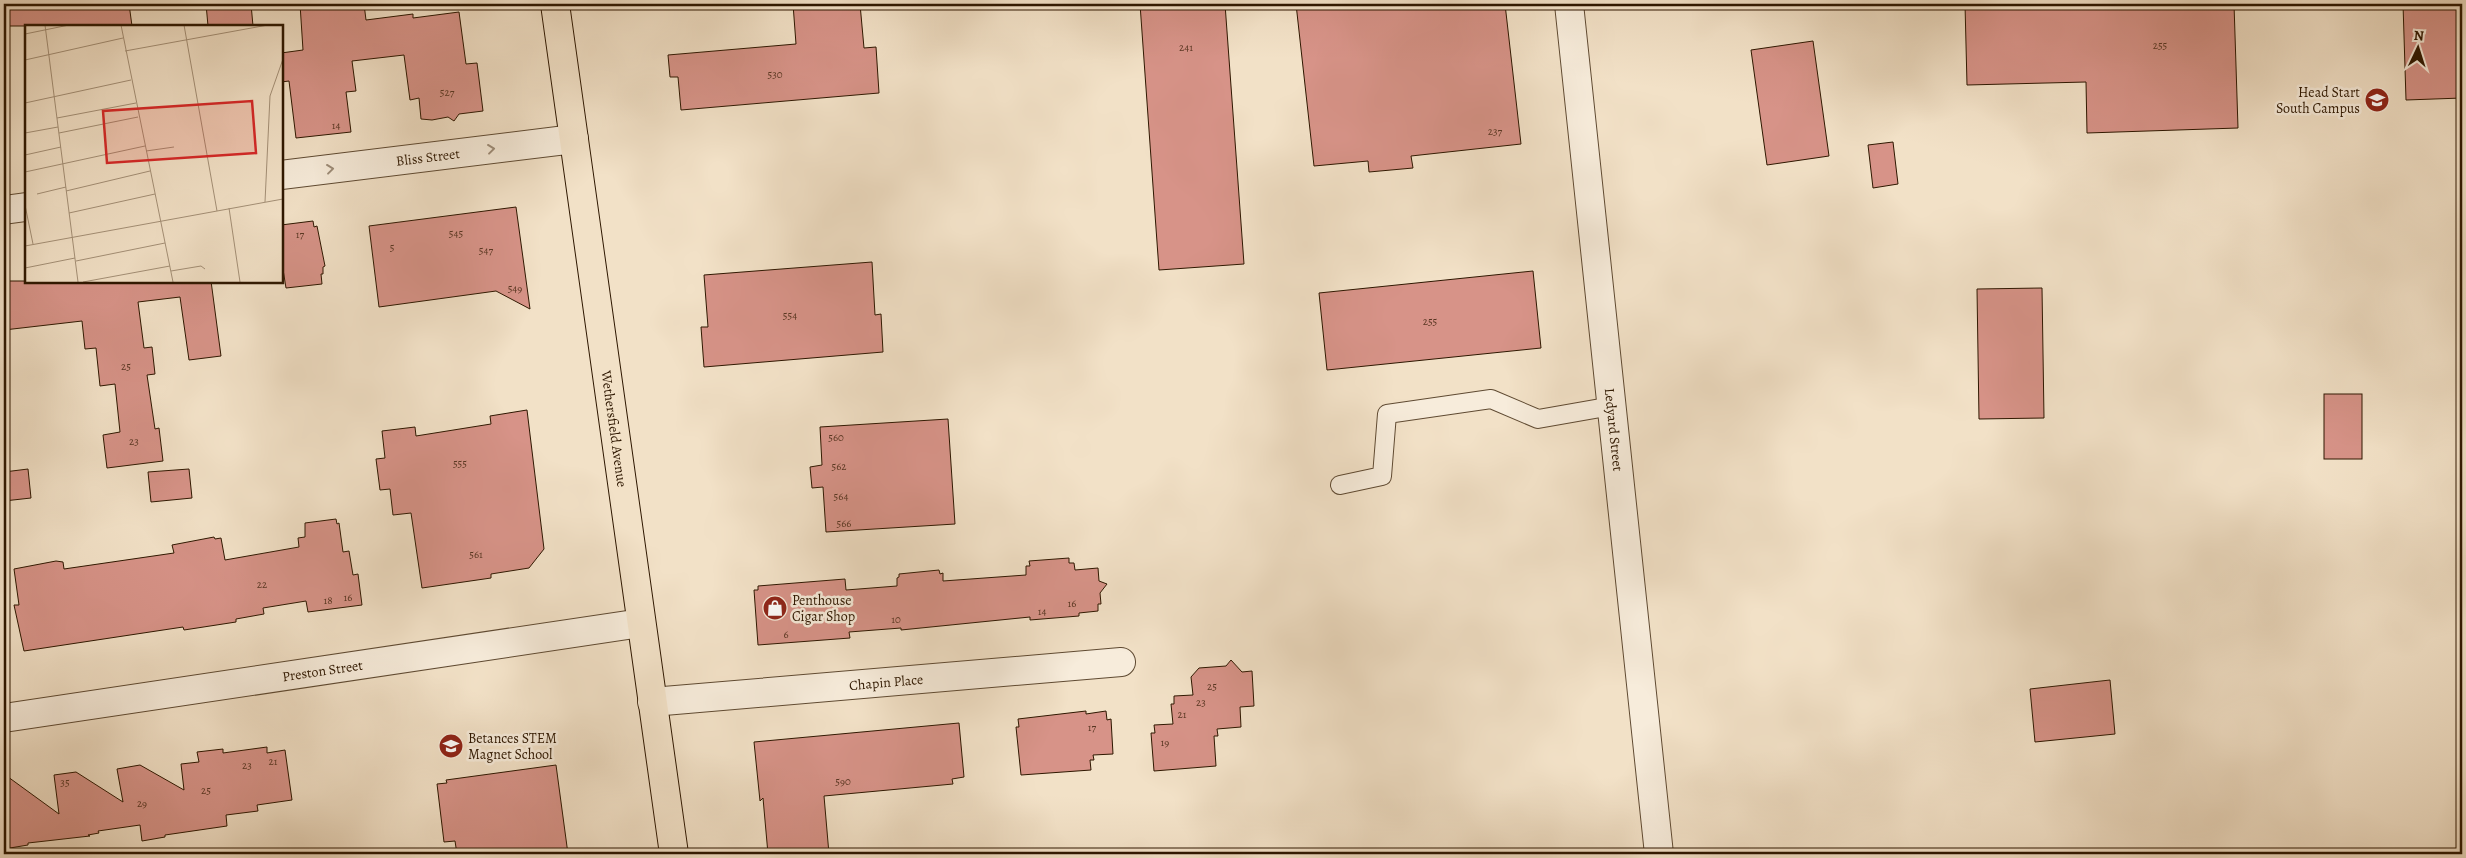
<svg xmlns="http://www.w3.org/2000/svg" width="2466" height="858" font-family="Alegreya,serif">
	<rect width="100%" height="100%" fill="#f2e1c7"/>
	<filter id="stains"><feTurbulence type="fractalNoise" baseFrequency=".004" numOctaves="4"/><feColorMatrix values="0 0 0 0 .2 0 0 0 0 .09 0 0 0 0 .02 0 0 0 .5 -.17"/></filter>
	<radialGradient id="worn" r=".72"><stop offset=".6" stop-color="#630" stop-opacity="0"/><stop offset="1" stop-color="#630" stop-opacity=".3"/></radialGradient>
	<g fill="#d79388" stroke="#2e1700">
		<path d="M 22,4 L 67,4 L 68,8 L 94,4 L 129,4 L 132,26 L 4,26 L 4,6 Z"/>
		<path d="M 206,4 L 251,4 L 253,26 L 208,26 Z"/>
		<path d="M 300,4 L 364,4 L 366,20 L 413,14 L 413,18 L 459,12 L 466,64 L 477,63 L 483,111 L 459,114 L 454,121 L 448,117 L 432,120 L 421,119 L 419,98 L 410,100 L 404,55 L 352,61 L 356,91 L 346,92 L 351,132 L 296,138 L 289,81 L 281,82 L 281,53 L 303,50 Z"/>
		<path d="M 793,4 L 860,4 L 864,48 L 876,47 L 879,93 L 681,110 L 678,77 L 670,77 L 668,55 L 796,44 Z"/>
		<path d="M 1140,4 L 1225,4 L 1244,264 L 1159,270 Z"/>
		<path d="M 1296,4 L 1505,4 L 1521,144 L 1411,156 L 1413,168 L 1369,172 L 1368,161 L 1314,166 Z"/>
		<path d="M 1965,4 L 2234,4 L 2238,128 L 2087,133 L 2086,82 L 1967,85 Z"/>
		<path d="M 2403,4 L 2462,4 L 2462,98 L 2406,100 Z"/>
		<path d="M 1813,41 L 1829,156 L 1767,165 L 1751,50 Z"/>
		<path d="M 1893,142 L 1898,184 L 1873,188 L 1868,145 Z"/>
		<path d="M 516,207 L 530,309 L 496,291 L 379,307 L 369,226 Z"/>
		<path d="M 313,221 L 314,227 L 317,226 L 325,266 L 323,267 L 323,274 L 321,274 L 322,284 L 286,288 L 281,257 L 281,225 Z"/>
		<path d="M 872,262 L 875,315 L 881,314 L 883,352 L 704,367 L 701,327 L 708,327 L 704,275 Z"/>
		<path d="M 1533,271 L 1541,348 L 1327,370 L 1319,293 Z"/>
		<path d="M 4,281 L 211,281 L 221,356 L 189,360 L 180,297 L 138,302 L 144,348 L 152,347 L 155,374 L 147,375 L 155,429 L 159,428 L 163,461 L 107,468 L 103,435 L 120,432 L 115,384 L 100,386 L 96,348 L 85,349 L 82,321 L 4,330 Z"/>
		<path d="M 2042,288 L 2044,418 L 1979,419 L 1977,289 Z"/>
		<rect x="2324" y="394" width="38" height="65"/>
		<path d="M 527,410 L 544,549 L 529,568 L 491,574 L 491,578 L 422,588 L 411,513 L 393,515 L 390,489 L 380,490 L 376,459 L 385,458 L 382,431 L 415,427 L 416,436 L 491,424 L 490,416 Z"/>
		<path d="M 948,419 L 955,524 L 826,532 L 823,487 L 812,488 L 810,467 L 822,465 L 820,427 Z"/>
		<path d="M 28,469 L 31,498 L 4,501 L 4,472 Z"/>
		<path d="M 189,469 L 192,498 L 151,502 L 148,472 Z"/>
		<path d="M 336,519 L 337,524 L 339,523 L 343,552 L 349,551 L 353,575 L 358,574 L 362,605 L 308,612 L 306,601 L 263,608 L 264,614 L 236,619 L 236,622 L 184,630 L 183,627 L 24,651 L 14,605 L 19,605 L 14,569 L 56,561 L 63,562 L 64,569 L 174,553 L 172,545 L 214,537 L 215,539 L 221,538 L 225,560 L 299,547 L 298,538 L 305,537 L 305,523 Z"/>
		<path d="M 1069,558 L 1069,563 L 1074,563 L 1075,570 L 1098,568 L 1099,581 L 1107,584 L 1100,593 L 1101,604 L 1098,604 L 1098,611 L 1079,613 L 1079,616 L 1030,620 L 1030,617 L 901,630 L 901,628 L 849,632 L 850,638 L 758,645 L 754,590 L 758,590 L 758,586 L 845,579 L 846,590 L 897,586 L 897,578 L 899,577 L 899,574 L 939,570 L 940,574 L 943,573 L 943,581 L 1026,575 L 1026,566 L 1030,566 L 1029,561 Z"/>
		<path d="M 1231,660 L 1242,672 L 1252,671 L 1254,706 L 1240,707 L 1241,727 L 1217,729 L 1218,736 L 1214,736 L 1216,766 L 1154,771 L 1151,733 L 1155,733 L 1154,725 L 1173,724 L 1171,704 L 1174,704 L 1174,696 L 1193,695 L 1191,677 L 1199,668 L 1226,666 Z"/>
		<path d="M 2110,680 L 2115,734 L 2035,742 L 2030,689 Z"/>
		<path d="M 1086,711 L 1086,714 L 1106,711 L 1107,720 L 1111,719 L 1113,754 L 1093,755 L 1094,760 L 1090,760 L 1091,770 L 1021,775 L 1016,727 L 1019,727 L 1018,719 Z"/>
		<path d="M 959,723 L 964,777 L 952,779 L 953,784 L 824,796 L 829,854 L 768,854 L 763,798 L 760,801 L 754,742 Z"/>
		<path d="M 267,747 L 267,753 L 285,750 L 292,800 L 257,805 L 258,811 L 226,815 L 227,826 L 165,835 L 165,837 L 142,841 L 140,825 L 98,831 L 99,833 L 88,835 L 90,836 L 28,843 L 28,845 L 4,849 L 4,774 L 59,814 L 54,775 L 76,772 L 123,802 L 117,769 L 140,765 L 184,790 L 181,764 L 199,762 L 197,752 L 223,749 L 223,753 Z"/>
		<path d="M 556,765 L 568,854 L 457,854 L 455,841 L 444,842 L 437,784 L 447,783 L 446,780 Z"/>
	</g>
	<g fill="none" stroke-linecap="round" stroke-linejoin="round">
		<defs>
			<path id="service" d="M 1340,485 L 1382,476 L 1387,414 L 1491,399 L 1538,419 L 1612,406"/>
			<g id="minor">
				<path id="s1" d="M 1569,4 L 1659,854"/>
				<path id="s2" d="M 281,175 L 574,139"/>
				<path d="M 4,210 L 26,207"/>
				<path id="s3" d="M 652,702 L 1121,662"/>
			</g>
			<g id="tertiary">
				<path id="s4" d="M 4,718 L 641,623"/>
			</g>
			<g id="primary">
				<path id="s5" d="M 555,4 L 674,854"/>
			</g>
		</defs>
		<use href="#service" stroke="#5f4a32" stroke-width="20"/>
		<use href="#minor" stroke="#5f4a32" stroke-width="30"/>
		<use href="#tertiary" stroke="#5f4a32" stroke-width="30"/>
		<use href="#primary" stroke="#2e1700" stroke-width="30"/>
		<use href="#service" stroke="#f7ecdb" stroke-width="18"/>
		<use href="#minor" stroke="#f7ecdb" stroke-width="28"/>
		<use href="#tertiary" stroke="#f7ecdb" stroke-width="28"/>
		<use href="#primary" stroke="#f2e1c7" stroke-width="28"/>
	</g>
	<defs><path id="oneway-chevron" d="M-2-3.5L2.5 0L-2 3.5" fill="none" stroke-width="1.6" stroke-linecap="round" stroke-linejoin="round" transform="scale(1.25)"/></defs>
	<g stroke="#9d8c78">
		<use href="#oneway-chevron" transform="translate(491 149) rotate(-7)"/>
		<use href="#oneway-chevron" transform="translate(330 169) rotate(-7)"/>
	</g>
	<defs>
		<symbol id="school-disc" viewBox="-11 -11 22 22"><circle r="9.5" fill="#8f2418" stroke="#f7ecdb"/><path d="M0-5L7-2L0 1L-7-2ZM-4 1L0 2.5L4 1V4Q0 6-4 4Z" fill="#fff"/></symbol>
		<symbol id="shop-disc" viewBox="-11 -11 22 22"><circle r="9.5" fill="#8f2418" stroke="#f7ecdb"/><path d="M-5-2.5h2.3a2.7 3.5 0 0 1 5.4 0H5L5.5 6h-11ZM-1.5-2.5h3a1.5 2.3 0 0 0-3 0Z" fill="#fff"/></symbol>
	</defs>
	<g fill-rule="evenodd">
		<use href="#school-disc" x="2363" y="86" width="28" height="28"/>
		<use href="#shop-disc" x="761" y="594" width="28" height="28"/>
		<use href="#school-disc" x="437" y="732" width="28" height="28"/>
	</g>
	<g text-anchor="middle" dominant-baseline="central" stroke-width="5" stroke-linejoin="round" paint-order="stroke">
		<g font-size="11" fill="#583622">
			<text x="2160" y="45">255</text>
			<text x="1186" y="47">241</text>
			<text x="775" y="74">530</text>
			<text x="447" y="92">527</text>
			<text x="336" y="125">14</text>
			<text x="1495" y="131">237</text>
			<text x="456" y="233">545</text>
			<text x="300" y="234">17</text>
			<text x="392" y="247">5</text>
			<text x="486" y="250">547</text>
			<text x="515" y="288">549</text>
			<text x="790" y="315">554</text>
			<text x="1430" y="321">255</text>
			<text x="126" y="366">25</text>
			<text x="836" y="437">560</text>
			<text x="134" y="441">23</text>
			<text x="460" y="463">555</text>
			<text x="839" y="466">562</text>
			<text x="841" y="496">564</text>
			<text x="844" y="523">566</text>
			<text x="476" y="554">561</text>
			<text x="262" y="584">22</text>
			<text x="348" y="597">16</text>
			<text x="328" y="600">18</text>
			<text x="1072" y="603">16</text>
			<text x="1042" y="611">14</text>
			<text x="896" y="619">10</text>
			<text x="786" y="634">6</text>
			<text x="1212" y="686">25</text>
			<text x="1201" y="702">23</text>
			<text x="1182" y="714">21</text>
			<text x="1092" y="727">17</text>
			<text x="1165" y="742">19</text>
			<text x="273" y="761">21</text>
			<text x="247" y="765">23</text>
			<text x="843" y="781">590</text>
			<text x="65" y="782">35</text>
			<text x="206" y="790">25</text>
			<text x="142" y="803">29</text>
		</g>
		<g font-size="14" fill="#2e1700" stroke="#f7ecdb" text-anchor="start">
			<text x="2360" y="92" text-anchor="end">Head Start<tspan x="2360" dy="16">South Campus</tspan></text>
			<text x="792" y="600">Penthouse<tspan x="792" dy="16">Cigar Shop</tspan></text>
			<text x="468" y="738">Betances STEM<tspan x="468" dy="16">Magnet School</tspan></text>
		</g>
		<g font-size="14" fill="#2e1700" stroke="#f7ecdb">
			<text stroke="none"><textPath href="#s2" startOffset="148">Bliss Street</textPath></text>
			<text stroke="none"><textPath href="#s5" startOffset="429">Wethersfield Avenue</textPath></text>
			<text stroke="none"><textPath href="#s1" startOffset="428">Ledyard Street</textPath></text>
			<text stroke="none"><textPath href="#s4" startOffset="322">Preston Street</textPath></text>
			<text stroke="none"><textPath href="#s3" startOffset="235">Chapin Place</textPath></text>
		</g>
	</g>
	<g transform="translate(25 25)">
		<rect width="258" height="258" fill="#f2e1c7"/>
		<path fill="none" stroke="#a49077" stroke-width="1" d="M 20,0 L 53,257M 96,0 L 148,257M 159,0 L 192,186M 0,9 L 44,0M 100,26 L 243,0M 0,35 L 98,13M 0,78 L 106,55M 32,93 L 111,78M 0,108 L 33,102M 34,108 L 113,92M 121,126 L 149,122M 0,130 L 36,122M 0,147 L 120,121M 41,166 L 125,146M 12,169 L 41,162M 240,177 L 245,71 L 258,34M 0,180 L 8,219M 204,183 L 215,257M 44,188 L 130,169M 0,221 L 258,174M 51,236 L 140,218M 0,243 L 50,233M 146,246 L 176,241 L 180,244M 58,257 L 145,241"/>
		<path fill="#d62828" fill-opacity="0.15" stroke="#d62828" stroke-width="2.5" d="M 227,76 L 231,128 L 82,138 L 78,86 Z"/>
		<rect width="258" height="258" fill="none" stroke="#2e1700" stroke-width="2.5"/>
	</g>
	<rect width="2466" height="858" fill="none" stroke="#f2e1c7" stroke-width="20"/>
	<rect x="5" y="5" width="2456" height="848" fill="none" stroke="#2e1700" stroke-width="2.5"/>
	<rect x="10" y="10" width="2446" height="838" fill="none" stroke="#2e1700"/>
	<g transform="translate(2418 48) rotate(4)" stroke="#f7ecdb" stroke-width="4" paint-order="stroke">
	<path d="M0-4L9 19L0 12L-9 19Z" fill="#2e1700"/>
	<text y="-8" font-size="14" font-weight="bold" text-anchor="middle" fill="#2e1700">N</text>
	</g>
	<rect width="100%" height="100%" filter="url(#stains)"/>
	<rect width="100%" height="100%" fill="url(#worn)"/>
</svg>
